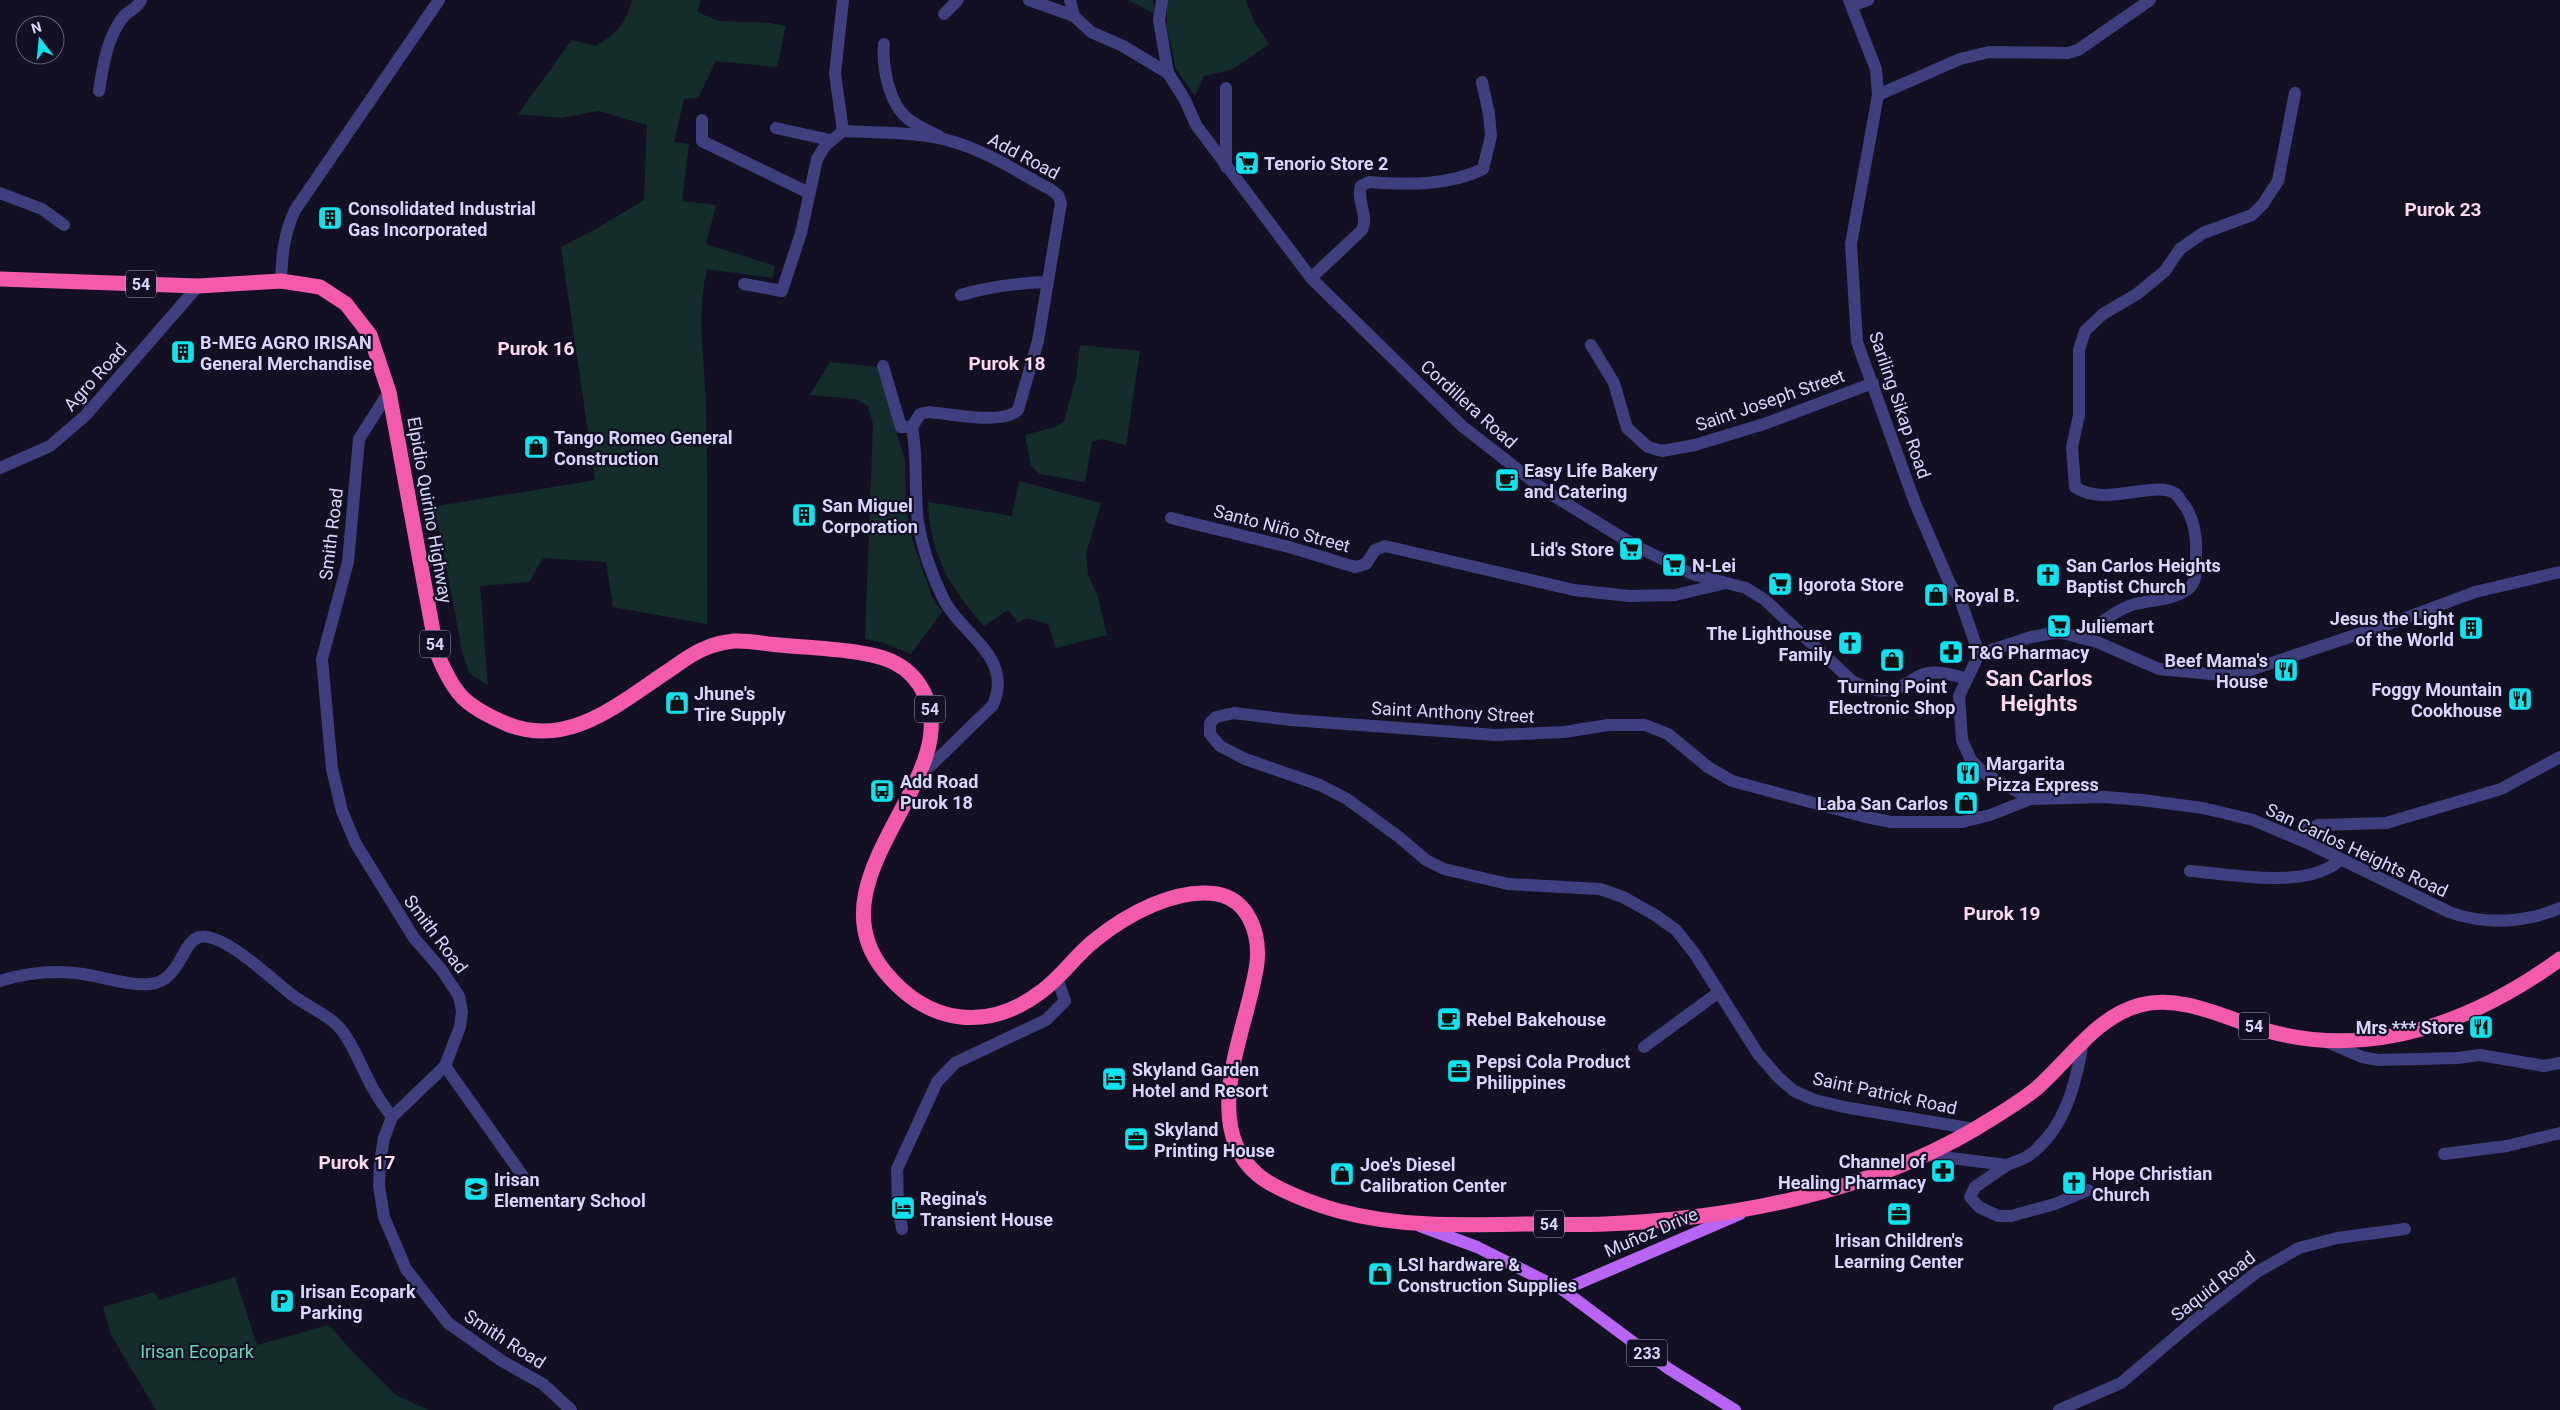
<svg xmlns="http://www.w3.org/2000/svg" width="2560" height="1410" font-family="Roboto,sans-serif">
	<rect width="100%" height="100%" fill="#131024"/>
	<g fill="#142d2b">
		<path d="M 632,0 L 701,0 L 697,12 L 719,21 L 770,23 L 786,26 L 777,67 L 716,61 L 698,98 L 684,99 L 674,142 L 689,144 L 682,201 L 716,205 L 706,244 L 775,266 L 773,278 L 707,269 C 695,317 706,366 706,414 C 708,484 707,554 707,624 L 613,607 L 606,562 L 543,558 L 529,582 L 480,586 L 488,686 L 469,673 L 462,651 L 440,533 L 432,507 L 595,480 L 561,247 L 596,229 L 644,200 L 647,125 L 598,111 L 561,118 L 518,114 L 572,40 L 596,46 C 616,34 626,24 632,0 Z"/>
		<path d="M 1128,0 L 1153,0 L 1155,14 Z"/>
		<path d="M 1167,0 L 1245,0 L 1256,25 L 1269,44 L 1233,69 L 1204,76 L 1195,96 L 1176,69 L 1167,29 Z"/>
		<path d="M 1080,345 L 1140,351 L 1126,445 L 1101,439 L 1092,442 L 1085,482 L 1040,474 L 1031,466 L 1025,435 L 1055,427 L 1064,421 L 1076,378 Z"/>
		<path d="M 830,362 L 877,367 L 905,460 L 906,506 L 910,533 L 932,597 L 942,612 L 911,654 L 881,642 L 865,639 L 873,424 L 868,406 L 856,399 L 810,395 Z"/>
		<path d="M 1019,481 L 1101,503 L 1086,554 L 1088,575 L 1097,594 L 1107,635 L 1056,648 L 1048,624 L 1026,618 L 1018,623 L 1008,610 L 984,626 C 949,585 931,558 928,502 L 1012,516 Z"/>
		<path d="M 235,1277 L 257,1345 L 329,1325 L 351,1350 L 396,1395 L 428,1410 L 156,1410 L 111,1335 L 103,1307 L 154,1292 L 159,1300 Z"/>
	</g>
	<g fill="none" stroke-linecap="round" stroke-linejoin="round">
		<g stroke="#3f3f7f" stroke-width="12">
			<path d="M 1029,0 L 1074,16 L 1091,32 L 1123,46 L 1168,73 L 1185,100 L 1196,125 L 1311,278 L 1462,426 L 1544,490 L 1636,546 L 1692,574 L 1746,588 L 1765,600 L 1852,681 C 1872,691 1887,696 1907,683 C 1912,681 1916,677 1921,675 C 1935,669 1953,675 1967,679"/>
			<path d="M 1070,0 L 1074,16"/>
			<path d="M 1162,0 L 1159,20 L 1168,73"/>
			<path d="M 1849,0 L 1876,69 L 1878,95 L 1851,244 L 1857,342 L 1915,503 L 1950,584 L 1960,599 L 1979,654"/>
			<path d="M 1852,6 L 1868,0"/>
			<path d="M 944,14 L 958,0"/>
			<path d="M 884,44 C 882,67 889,103 907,118 C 916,126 929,131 939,136"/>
			<path d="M 99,91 C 103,65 107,37 124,16 C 130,10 138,8 141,0"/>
			<path d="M 1878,95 L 1960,59 L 1989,52 L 2068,53 L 2078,50 L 2150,0"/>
			<path d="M 702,120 L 702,141 L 809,193"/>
			<path d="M 776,128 L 830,140"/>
			<path d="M 843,131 L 835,74 L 843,0"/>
			<path d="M 1226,167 L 1226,88"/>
			<path d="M 0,193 L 42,209 L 64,225"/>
			<path d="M 1311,278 L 1362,230 C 1369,215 1356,201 1361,186 L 1369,182 C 1406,185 1448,186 1483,169 L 1491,136 L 1489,114 L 1482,82"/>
			<path d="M 281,281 C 282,254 284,234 295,210 L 439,0"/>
			<path d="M 744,284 L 782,291 L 801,233 L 817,159 L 825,146 L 843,131 C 880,133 921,131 957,143 C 990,153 1019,173 1050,189 L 1058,195 L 1061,203 L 1038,341 L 1018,410 C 1003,425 951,414 929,412 L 920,414 L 912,427 C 918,458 914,491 918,522 C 922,547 932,575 943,598 C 961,635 1014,656 993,705 L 918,778"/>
			<path d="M 961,295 C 990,286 1018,283 1048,282"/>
			<path d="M 1591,345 L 1614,383 L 1627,428 L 1648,447 L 1662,451 L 1695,445 L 1767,423 L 1873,383"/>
			<path d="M 883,366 L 901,427 L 912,427"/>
			<path d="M 389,392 L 359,439 L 348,562 L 322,659 L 332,769 L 342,811 L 356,844 L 414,938 L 441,969 L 459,996 L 462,1011 L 460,1027 L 445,1066 L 392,1117 L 384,1138 L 380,1163 L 379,1186 L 384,1217 L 406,1269 L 448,1323 L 502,1361 L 543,1384 L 571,1410"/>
			<path d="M 0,468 L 50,446 L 85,416 L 198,286"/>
			<path d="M 1171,518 L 1289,547 L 1355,567 L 1366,564 L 1375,550 L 1385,546 L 1574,590 L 1629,596 L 1675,595 L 1726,583"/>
			<path d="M 2560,572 L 2475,592 L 2389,624 L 2232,676 L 2159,669 L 2097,642 L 2058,632 L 2031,637 L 1979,654 L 1959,696 L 1962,740 L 1971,760 L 1985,774 L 2003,784 L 2031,799 L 2104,797 L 2142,800 L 2203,808 L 2253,820 L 2310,844 L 2449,912 C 2484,925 2525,923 2560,908"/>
			<path d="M 2081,638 C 2096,626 2112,613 2129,606 C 2148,599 2171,602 2188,589 C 2198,582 2196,565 2196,554 C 2197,538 2194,519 2185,506 C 2182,503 2179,497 2176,494 C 2155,479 2105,508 2075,487 L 2072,447 L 2079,415 L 2079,350 L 2085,331 L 2103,314 L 2137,294 L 2165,271 L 2180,249 L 2203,233 L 2252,215 L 2263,204 L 2278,181 L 2295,93"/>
			<path d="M 2298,838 L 2305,830 L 2318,825 L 2386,823 L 2501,789 L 2560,757"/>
			<path d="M 2190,871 C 2233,874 2307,890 2340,860"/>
			<path d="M 0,981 C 26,973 56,970 83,974 C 104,977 128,986 150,984 C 181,981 182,940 200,937 C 223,932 273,980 291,994 C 307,1007 331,1015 343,1032 C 356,1050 363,1072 375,1092 C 380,1101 386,1109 392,1117"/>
			<path d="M 2327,1042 L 2362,1057 L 2378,1060 L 2457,1058 L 2480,1055 L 2544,1066 L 2560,1063"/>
			<path d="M 1644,1047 L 1719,992"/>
			<path d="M 445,1066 L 527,1182"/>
			<path d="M 1974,1129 L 1844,1107 L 1815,1100 L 1794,1091 L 1779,1078 L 1758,1054 L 1695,954 L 1676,930 L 1655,915 L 1623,897 L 1600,889 L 1508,884 L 1444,869 L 1426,860 L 1399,837 L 1347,799 L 1320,785 L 1245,759 L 1220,746 L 1210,734 L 1210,723 L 1216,717 L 1234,713 L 1291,720 L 1496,735 L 1564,732 L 1608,725 L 1645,725 L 1668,734 L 1708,767 L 1732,781 L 1866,817 L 1891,822 L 1962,822 L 1990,815 L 2031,799"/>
			<path d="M 2444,1154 L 2507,1146 L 2560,1133"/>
			<path d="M 1926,1155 L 2007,1165 L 1975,1187 L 1970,1197 L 1979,1207 L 1998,1216 L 2011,1216 L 2055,1204 L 2088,1190"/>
			<path d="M 2007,1165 C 2014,1162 2022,1160 2028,1156 C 2065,1130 2076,1083 2083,1042"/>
			<path d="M 902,1229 L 898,1205 L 897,1169 L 937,1082 L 955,1063 L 1046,1020 L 1065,1001 L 1057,978"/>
			<path d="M 2059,1410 L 2121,1383 L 2194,1321 L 2257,1272 L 2299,1248 L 2337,1238 L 2405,1229"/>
		</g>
		<g stroke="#b865f4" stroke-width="12">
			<path d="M 1420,1226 L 1477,1247 L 1563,1290 L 1669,1369 L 1735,1410"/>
			<path d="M 1563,1290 L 1740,1214"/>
		</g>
		<path stroke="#f35aab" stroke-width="15" d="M 0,279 L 198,286 L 281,281 L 320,287 L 346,304 L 370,335 L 389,392 L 437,653 C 454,695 465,706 507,724 C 568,749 620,703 668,671 C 680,663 692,653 706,648 C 715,644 725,642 734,641 C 748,640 765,644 779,645 C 810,648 869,649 895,663 C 909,670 919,682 925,695 C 964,779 808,879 885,972 C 928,1024 987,1033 1042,991 C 1062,976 1076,955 1095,940 C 1126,915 1176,887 1217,894 C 1249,900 1260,934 1257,963 C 1249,1026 1197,1124 1258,1175 C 1276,1190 1317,1205 1339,1211 C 1402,1228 1467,1225 1531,1224 C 1556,1224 1580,1225 1605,1224 C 1730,1219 1866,1193 1975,1129 C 1996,1116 2019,1103 2037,1088 C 2070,1059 2096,1017 2140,1005 C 2184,994 2226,1019 2268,1031 C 2373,1060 2475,1021 2560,959"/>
	</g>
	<defs>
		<symbol id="supermarket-square" viewBox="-11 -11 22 22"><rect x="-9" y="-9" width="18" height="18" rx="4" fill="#11e2ed" stroke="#131024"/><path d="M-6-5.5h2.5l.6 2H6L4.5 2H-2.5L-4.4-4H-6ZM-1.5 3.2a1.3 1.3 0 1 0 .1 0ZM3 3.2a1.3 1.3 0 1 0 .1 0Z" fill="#111"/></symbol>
		<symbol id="building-square" viewBox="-11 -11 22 22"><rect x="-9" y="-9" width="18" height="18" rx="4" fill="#11e2ed" stroke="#131024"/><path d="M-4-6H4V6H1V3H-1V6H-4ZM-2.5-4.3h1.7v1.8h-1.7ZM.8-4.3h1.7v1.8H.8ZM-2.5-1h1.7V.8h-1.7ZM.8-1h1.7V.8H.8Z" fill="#111"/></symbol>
		<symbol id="shop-square" viewBox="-11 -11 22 22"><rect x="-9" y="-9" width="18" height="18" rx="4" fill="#11e2ed" stroke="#131024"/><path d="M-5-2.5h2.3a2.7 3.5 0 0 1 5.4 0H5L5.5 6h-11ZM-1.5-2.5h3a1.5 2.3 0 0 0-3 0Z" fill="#111"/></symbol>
		<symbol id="cafe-square" viewBox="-11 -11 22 22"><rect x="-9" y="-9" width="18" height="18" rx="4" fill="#11e2ed" stroke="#131024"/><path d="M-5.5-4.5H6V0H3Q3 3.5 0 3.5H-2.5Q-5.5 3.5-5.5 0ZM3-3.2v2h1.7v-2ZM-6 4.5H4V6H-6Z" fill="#111"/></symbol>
		<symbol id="church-square" viewBox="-11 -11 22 22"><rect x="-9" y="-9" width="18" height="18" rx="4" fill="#11e2ed" stroke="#131024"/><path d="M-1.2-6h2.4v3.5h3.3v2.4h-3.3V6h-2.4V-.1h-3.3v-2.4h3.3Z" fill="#111"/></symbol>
		<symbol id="pharmacy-square" viewBox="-11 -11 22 22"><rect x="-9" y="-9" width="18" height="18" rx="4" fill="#11e2ed" stroke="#131024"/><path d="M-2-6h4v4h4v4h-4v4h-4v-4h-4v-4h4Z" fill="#111"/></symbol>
		<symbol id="restaurant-square" viewBox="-11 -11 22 22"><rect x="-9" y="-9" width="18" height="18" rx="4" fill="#11e2ed" stroke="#131024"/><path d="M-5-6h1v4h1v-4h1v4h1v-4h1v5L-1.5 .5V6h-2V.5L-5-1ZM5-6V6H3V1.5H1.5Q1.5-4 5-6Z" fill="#111"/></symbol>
		<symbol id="bus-square" viewBox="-11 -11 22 22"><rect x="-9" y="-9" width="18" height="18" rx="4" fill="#11e2ed" stroke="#131024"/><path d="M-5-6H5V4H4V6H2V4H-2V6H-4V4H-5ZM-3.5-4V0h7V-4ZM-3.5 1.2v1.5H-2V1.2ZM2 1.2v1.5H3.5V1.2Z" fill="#111"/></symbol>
		<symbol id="office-square" viewBox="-11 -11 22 22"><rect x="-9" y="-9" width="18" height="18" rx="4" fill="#11e2ed" stroke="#131024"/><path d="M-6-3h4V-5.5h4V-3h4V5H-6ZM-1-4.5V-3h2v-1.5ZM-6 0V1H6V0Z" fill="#111"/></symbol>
		<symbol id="hotel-square" viewBox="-11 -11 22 22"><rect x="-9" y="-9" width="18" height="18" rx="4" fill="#11e2ed" stroke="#131024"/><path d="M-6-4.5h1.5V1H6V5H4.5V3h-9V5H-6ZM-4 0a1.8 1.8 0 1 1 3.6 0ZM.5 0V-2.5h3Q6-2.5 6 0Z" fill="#111"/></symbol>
		<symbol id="school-square" viewBox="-11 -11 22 22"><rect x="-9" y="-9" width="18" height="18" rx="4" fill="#11e2ed" stroke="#131024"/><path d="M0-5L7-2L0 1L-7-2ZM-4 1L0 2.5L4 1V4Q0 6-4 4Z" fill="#111"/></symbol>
		<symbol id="parking-square" viewBox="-11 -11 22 22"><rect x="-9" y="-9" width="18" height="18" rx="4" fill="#11e2ed" stroke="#131024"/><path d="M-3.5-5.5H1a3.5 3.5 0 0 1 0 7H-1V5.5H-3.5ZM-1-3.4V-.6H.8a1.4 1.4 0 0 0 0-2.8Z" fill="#111"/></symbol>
	</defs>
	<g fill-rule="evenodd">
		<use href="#supermarket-square" x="1233" y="149" width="28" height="28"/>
		<use href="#building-square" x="316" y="204" width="28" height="28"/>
		<use href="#building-square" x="169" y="338" width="28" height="28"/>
		<use href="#shop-square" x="522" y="433" width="28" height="28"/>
		<use href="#cafe-square" x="1493" y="466" width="28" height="28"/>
		<use href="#building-square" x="790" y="501" width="28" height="28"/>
		<use href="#supermarket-square" x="1617" y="535" width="28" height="28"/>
		<use href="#supermarket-square" x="1660" y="551" width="28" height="28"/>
		<use href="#church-square" x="2034" y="561" width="28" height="28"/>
		<use href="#supermarket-square" x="1766" y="570" width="28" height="28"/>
		<use href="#shop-square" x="1922" y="581" width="28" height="28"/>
		<use href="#supermarket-square" x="2045" y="612" width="28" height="28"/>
		<use href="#building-square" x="2457" y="614" width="28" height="28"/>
		<use href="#church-square" x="1836" y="629" width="28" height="28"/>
		<use href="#pharmacy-square" x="1937" y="638" width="28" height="28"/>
		<use href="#shop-square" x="1878" y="646" width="28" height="28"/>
		<use href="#restaurant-square" x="2272" y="656" width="28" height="28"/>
		<use href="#restaurant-square" x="2506" y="685" width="28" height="28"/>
		<use href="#shop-square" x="663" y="689" width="28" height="28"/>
		<use href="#restaurant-square" x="1954" y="759" width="28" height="28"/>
		<use href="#bus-square" x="868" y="777" width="28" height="28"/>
		<use href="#shop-square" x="1952" y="789" width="28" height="28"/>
		<use href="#cafe-square" x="1435" y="1005" width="28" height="28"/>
		<use href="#restaurant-square" x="2467" y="1013" width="28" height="28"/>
		<use href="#office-square" x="1445" y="1057" width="28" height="28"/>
		<use href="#hotel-square" x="1100" y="1065" width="28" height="28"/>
		<use href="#office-square" x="1122" y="1125" width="28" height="28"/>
		<use href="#pharmacy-square" x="1929" y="1157" width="28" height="28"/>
		<use href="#shop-square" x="1328" y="1160" width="28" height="28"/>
		<use href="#church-square" x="2060" y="1169" width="28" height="28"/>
		<use href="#school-square" x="462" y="1175" width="28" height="28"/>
		<use href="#hotel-square" x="889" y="1194" width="28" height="28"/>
		<use href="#office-square" x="1885" y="1200" width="28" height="28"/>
		<use href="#shop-square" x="1366" y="1260" width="28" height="28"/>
		<use href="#parking-square" x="268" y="1287" width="28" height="28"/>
	</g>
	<g text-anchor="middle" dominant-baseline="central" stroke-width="4.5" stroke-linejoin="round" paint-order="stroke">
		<g fill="#131024" stroke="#9e9bbb" stroke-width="1">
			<rect x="126" y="270.5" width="30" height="27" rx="4"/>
			<rect x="420" y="630.5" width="30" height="27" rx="4"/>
			<rect x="915" y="695.5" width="30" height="27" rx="4"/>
			<rect x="2239" y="1012.5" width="30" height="27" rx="4"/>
			<rect x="1534" y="1210.5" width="30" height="27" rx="4"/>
			<rect x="1627" y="1339.5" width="40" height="27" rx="4"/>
		</g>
		<g font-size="16" font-weight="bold" fill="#d9d6fc">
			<text x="141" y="284">54</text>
			<text x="435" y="644">54</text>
			<text x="930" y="709">54</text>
			<text x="2254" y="1026">54</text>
			<text x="1549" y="1224">54</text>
			<text x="1647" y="1353">233</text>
		</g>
		<g font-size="18" fill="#d9d6fc" stroke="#131024">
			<text transform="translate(1024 156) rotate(28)">Add Road</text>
			<text transform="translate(95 377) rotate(-48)">Agro Road</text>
			<text transform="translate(1770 400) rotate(-19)">Saint Joseph Street</text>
			<text transform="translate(1469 404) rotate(42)">Cordillera Road</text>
			<text transform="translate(1900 405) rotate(71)">Sariling Sikap Road</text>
			<text transform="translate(430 510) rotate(80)">Elpidio Quirino Highway</text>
			<text transform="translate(1282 528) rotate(15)">Santo Niño Street</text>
			<text transform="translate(331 534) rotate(-83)">Smith Road</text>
			<text transform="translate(1453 712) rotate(3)">Saint Anthony Street</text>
			<text transform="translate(2357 850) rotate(25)">San Carlos Heights Road</text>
			<text transform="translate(436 934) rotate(53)">Smith Road</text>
			<text transform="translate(1885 1093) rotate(12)">Saint Patrick Road</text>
			<text transform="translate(1651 1232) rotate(-23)">Muñoz Drive</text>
			<text transform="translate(2213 1286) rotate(-38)">Saquid Road</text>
			<text transform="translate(505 1339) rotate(33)">Smith Road</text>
		</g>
		<g font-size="18" font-weight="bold" fill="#d9d6fc" stroke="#131024" text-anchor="start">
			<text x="1264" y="163">Tenorio Store 2</text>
			<text x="348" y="208">Consolidated Industrial<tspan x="348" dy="21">Gas Incorporated</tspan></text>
			<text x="200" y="342">B-MEG AGRO IRISAN<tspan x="200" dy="21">General Merchandise</tspan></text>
			<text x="554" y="437">Tango Romeo General<tspan x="554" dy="21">Construction</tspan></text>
			<text x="1524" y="470">Easy Life Bakery<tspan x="1524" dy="21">and Catering</tspan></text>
			<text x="822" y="505">San Miguel<tspan x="822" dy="21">Corporation</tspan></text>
			<text x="1614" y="549" text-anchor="end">Lid's Store</text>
			<text x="1692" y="565">N-Lei</text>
			<text x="2066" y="565">San Carlos Heights<tspan x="2066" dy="21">Baptist Church</tspan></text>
			<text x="1798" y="584">Igorota Store</text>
			<text x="1954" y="595">Royal B.</text>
			<text x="2454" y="618" text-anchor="end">Jesus the Light<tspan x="2454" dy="21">of the World</tspan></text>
			<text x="2076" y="626">Juliemart</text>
			<text x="1832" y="633" text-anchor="end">The Lighthouse<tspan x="1832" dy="21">Family</tspan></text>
			<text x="1968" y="652">T&amp;G Pharmacy</text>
			<text x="2268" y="660" text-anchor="end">Beef Mama's<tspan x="2268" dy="21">House</tspan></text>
			<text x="1892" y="686" text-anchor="middle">Turning Point<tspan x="1892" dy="21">Electronic Shop</tspan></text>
			<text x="2502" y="689" text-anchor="end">Foggy Mountain<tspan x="2502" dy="21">Cookhouse</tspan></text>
			<text x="694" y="693">Jhune's<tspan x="694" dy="21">Tire Supply</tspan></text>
			<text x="1986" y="763">Margarita<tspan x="1986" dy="21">Pizza Express</tspan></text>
			<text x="900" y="781">Add Road<tspan x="900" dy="21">Purok 18</tspan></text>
			<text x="1948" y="803" text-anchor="end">Laba San Carlos</text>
			<text x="1466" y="1019">Rebel Bakehouse</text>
			<text x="2464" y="1027" text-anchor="end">Mrs *** Store</text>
			<text x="1476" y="1061">Pepsi Cola Product<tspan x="1476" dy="21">Philippines</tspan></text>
			<text x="1132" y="1069">Skyland Garden<tspan x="1132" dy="21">Hotel and Resort</tspan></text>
			<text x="1154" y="1129">Skyland<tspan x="1154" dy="21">Printing House</tspan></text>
			<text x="1926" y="1161" text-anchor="end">Channel of<tspan x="1926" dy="21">Healing Pharmacy</tspan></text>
			<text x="1360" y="1164">Joe's Diesel<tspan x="1360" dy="21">Calibration Center</tspan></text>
			<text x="2092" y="1173">Hope Christian<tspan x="2092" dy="21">Church</tspan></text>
			<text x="494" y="1179">Irisan<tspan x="494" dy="21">Elementary School</tspan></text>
			<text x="920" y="1198">Regina's<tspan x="920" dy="21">Transient House</tspan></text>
			<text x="1899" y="1240" text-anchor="middle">Irisan Children's<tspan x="1899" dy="21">Learning Center</tspan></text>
			<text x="1398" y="1264">LSI hardware &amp;<tspan x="1398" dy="21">Construction Supplies</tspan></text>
			<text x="300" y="1291">Irisan Ecopark<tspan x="300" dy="21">Parking</tspan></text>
		</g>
		<g font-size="18" fill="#67d7b6" stroke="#131024">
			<text x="197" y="1351">Irisan Ecopark</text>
		</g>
		<g font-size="19" font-weight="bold" fill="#fcd8f1" stroke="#131024">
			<text x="2443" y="209">Purok 23</text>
			<text x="536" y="348">Purok 16</text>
			<text x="1007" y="363">Purok 18</text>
			<text x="2002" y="913">Purok 19</text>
			<text x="357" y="1162">Purok 17</text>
		</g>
		<g font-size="22" font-weight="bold" fill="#fcd8f1" stroke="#131024">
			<text x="2039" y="678">San Carlos<tspan x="2039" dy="25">Heights</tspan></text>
		</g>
	</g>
	<g transform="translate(40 40) rotate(344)"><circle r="24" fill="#131024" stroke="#625f7a"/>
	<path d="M0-4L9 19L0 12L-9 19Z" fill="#11e2ed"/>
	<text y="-8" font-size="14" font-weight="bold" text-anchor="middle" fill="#d9d6fc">N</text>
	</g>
</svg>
